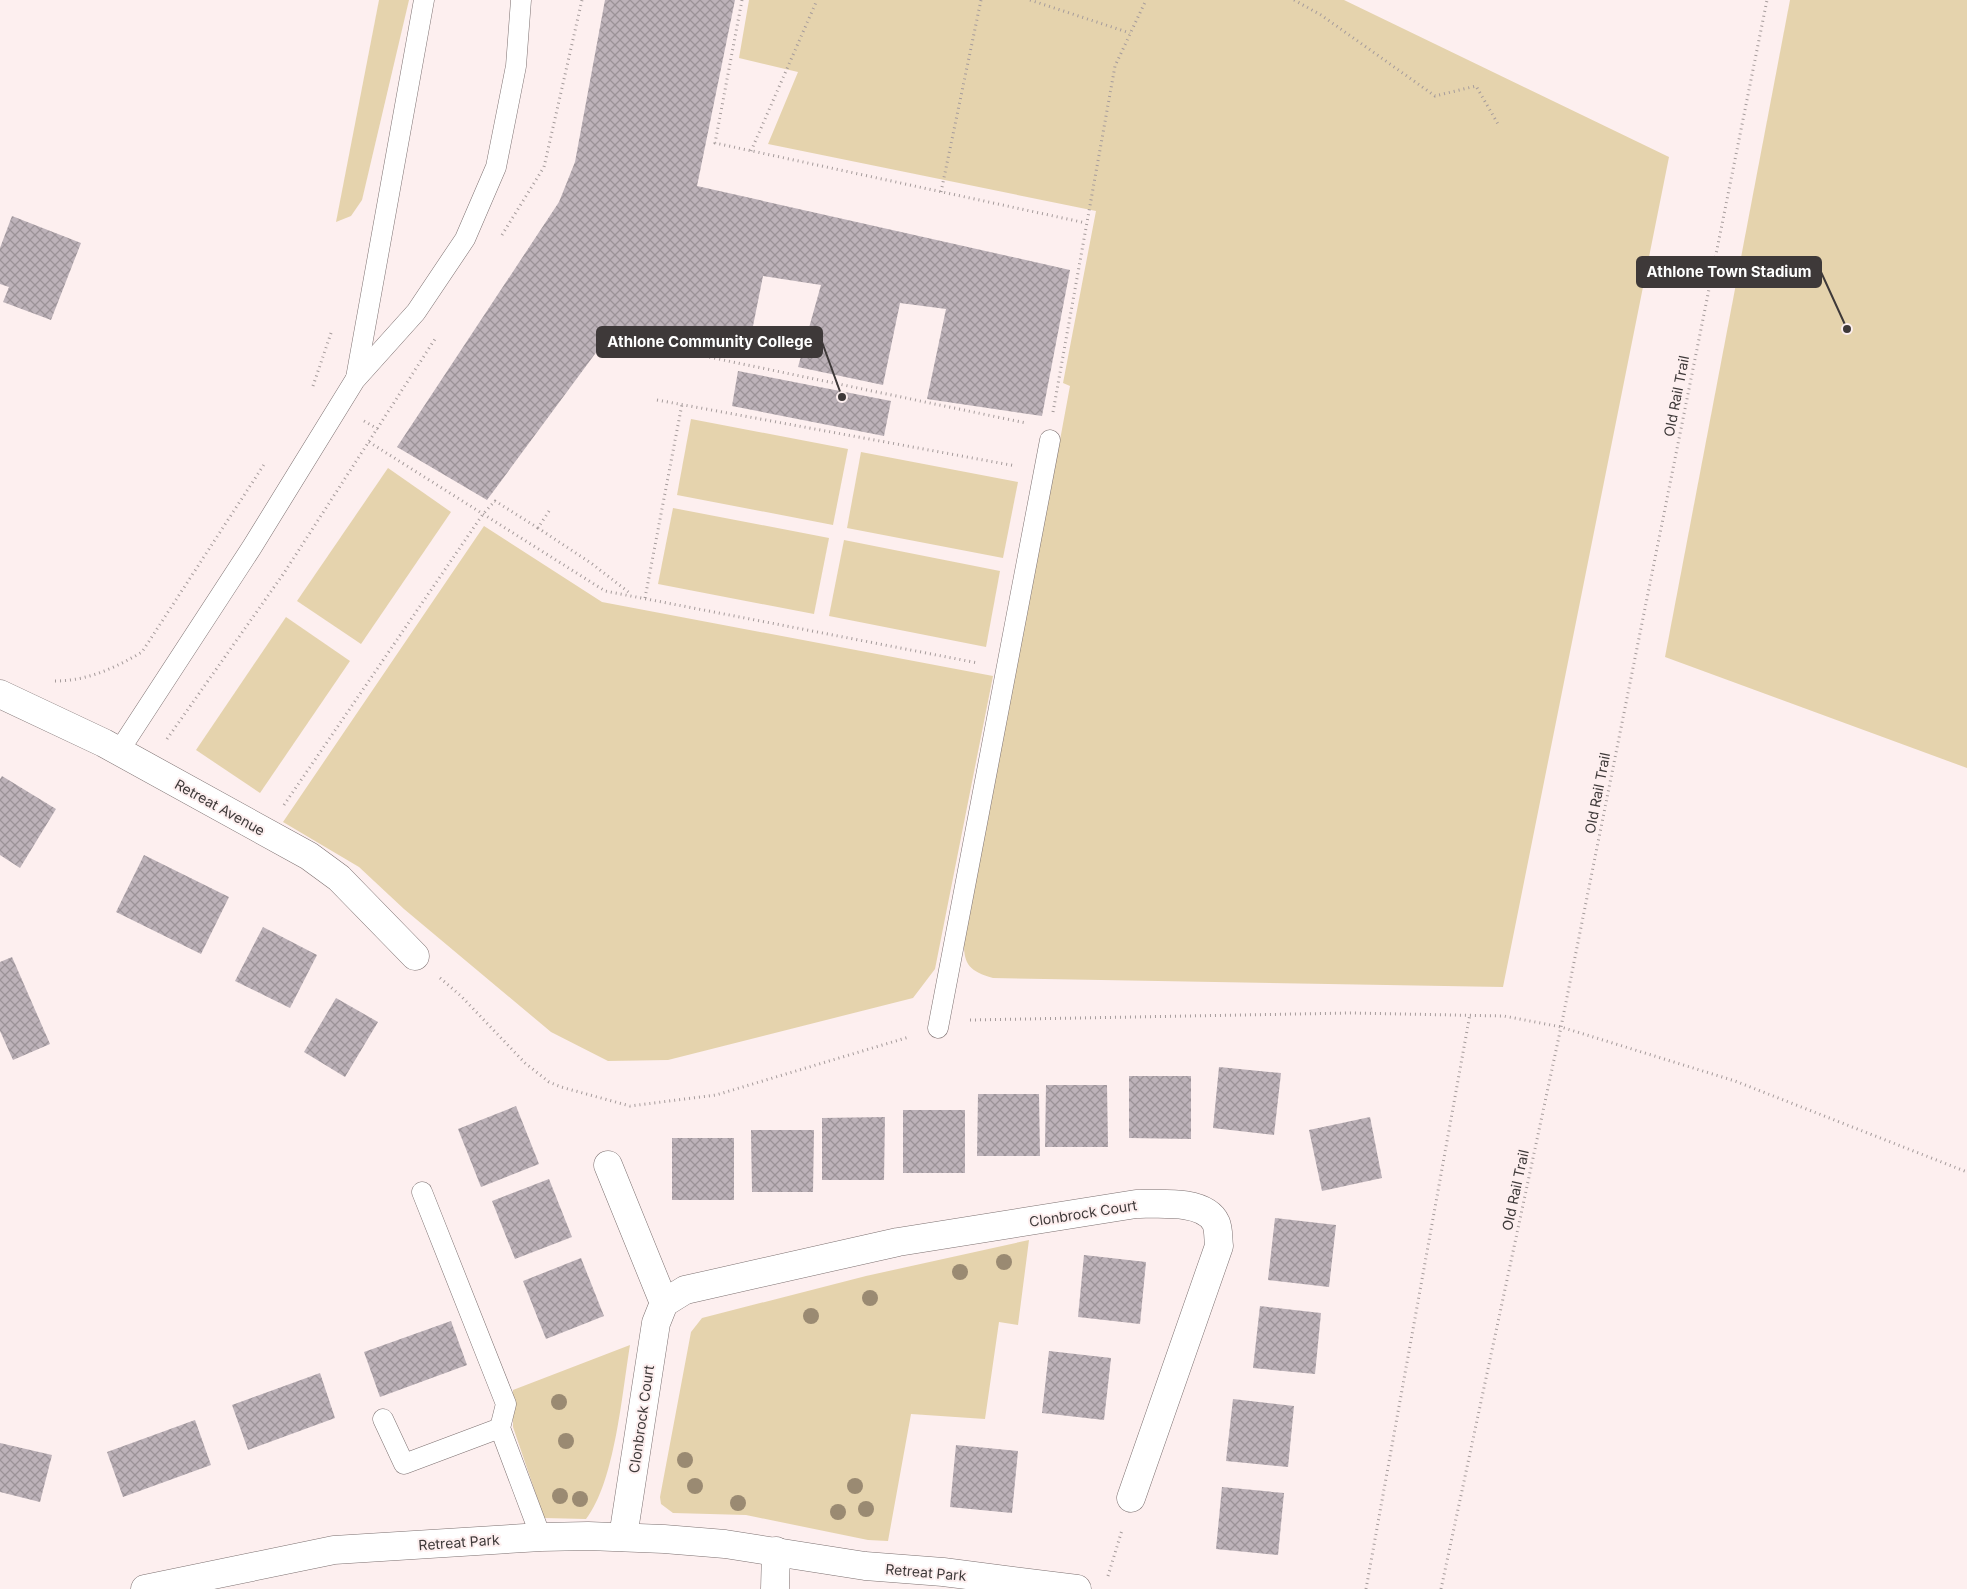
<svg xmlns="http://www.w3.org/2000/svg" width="1967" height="1589" font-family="Inter,sans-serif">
	<defs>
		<pattern id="building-cross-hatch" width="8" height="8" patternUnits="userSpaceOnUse" patternTransform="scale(1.25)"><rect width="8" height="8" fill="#bdb2b9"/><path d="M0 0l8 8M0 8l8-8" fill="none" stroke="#9b9297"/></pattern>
	</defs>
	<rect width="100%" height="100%" fill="#fdefef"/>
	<g fill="#e5d3ad">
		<path d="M 379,0 L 409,0 L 362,200 L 351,216 L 336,222 Z"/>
		<path d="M 749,0 L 1344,0 L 1669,157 L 1503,987 L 993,978 C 968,971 963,964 964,937 L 1060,440 L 1070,386 L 1063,383 L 1096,211 L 768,144 L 798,72 L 739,58 Z"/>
		<path d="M 1790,0 L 1967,0 L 1967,768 L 1665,657 Z"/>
		<path d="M 691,419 L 848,449 L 833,525 L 677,495 Z"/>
		<path d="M 861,452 L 1018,482 L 1003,558 L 847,528 Z"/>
		<path d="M 388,468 L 451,512 L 361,644 L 297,601 Z"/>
		<path d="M 673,508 L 829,538 L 814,614 L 658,584 Z"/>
		<path d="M 484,526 L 602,602 L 993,676 L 935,969 L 913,998 L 668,1060 L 608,1061 L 551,1032 L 404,909 L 359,867 L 283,822 Z"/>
		<path d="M 844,540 L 1000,571 L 986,647 L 829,616 Z"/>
		<path d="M 286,617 L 350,661 L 260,793 L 196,750 Z"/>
		<path d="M 1029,1240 L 1018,1325 L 999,1322 L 985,1419 L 911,1414 L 888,1541 L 868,1540 L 746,1515 L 673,1513 L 661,1504 L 660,1497 L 691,1332 L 702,1318 L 866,1276 Z"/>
		<path d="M 630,1345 C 622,1393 615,1482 586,1519 L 544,1518 L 513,1427 L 513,1390 Z"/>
	</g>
	<g fill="url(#building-cross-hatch)">
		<path d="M 605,0 L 735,0 L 697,186 L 1070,270 L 1042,416 L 927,399 L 946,309 L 900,303 L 883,385 L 798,367 L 821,285 L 763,276 L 747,356 L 609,335 L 487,500 L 397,447 L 559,202 L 575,162 Z"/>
		<path d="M 12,216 L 81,243 L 51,320 L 3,302 L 9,287 L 0,284 L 0,248 Z"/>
		<path d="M 738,371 L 891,401 L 884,436 L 732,406 Z"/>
		<path d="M 2,776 L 56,809 L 20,868 L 0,855 L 0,779 Z"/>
		<path d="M 144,855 L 229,897 L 201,954 L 116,912 Z"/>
		<path d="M 263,927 L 317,955 L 290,1008 L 235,981 Z"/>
		<path d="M 12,957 L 50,1044 L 13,1060 L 0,1031 L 0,962 Z"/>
		<path d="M 336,998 L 378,1022 L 345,1077 L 304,1052 Z"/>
		<path d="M 1219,1067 L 1281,1073 L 1274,1135 L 1213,1128 Z"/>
		<path d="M 1129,1076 L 1191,1076 L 1191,1139 L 1129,1138 Z"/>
		<path d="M 1046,1085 L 1107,1085 L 1108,1147 L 1045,1147 Z"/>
		<path d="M 978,1094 L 1039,1094 L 1040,1156 L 977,1156 Z"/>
		<path d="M 516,1106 L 539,1164 L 481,1187 L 458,1129 Z"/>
		<rect x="903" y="1110" width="62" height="63"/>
		<path d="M 885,1117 L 884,1180 L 822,1180 L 822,1118 Z"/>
		<path d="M 1370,1117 L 1382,1178 L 1322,1191 L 1309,1130 Z"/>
		<path d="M 751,1130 L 814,1130 L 813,1192 L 752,1192 Z"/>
		<rect x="672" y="1138" width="62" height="62"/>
		<path d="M 549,1179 L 572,1237 L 515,1259 L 492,1201 Z"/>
		<path d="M 1275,1218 L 1336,1225 L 1329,1287 L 1268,1280 Z"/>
		<path d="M 1084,1255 L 1146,1262 L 1140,1324 L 1078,1317 Z"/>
		<path d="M 581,1258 L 604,1316 L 546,1339 L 523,1281 Z"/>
		<path d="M 1260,1306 L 1321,1313 L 1315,1374 L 1253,1368 Z"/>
		<path d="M 451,1321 L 467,1365 L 380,1397 L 364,1352 Z"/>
		<path d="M 1049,1351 L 1111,1358 L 1104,1420 L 1042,1413 Z"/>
		<path d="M 320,1373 L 335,1418 L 248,1450 L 232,1405 Z"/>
		<path d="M 1233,1399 L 1294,1406 L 1288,1467 L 1226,1461 Z"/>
		<path d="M 195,1420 L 211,1465 L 123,1497 L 107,1452 Z"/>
		<path d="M 0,1443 L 52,1455 L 40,1502 L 0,1492 Z"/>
		<path d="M 956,1445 L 1018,1451 L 1012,1513 L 950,1507 Z"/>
		<path d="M 1222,1487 L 1284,1493 L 1278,1555 L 1216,1549 Z"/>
	</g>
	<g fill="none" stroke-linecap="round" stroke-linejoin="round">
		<defs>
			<g id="lane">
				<path d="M 356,378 L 424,0"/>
				<path d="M 119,751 L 252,547 L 355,380 L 416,312 L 465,239 L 496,167 L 516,66 L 521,0"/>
				<path d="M 938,1028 L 1050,440"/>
				<path d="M 422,1192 L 506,1404 L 500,1428 L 541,1537"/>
				<path d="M 383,1419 L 404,1464 L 500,1428"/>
			</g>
			<g id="street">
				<path d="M 0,694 L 104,743 L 309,856 L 339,878 L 415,956"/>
				<path d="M 608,1165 L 664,1303"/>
				<path d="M 623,1537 L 656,1323 L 664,1303 L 685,1290 L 898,1242 L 1136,1204 C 1157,1204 1205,1199 1216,1223 C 1219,1230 1218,1239 1219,1246 L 1131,1498"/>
				<path d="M 145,1589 L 334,1550 L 541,1537 L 588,1536 L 664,1539 L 725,1544 L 865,1566 L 943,1572 L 1077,1589"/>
				<path d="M 775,1589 L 776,1551"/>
			</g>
		</defs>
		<use href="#lane" stroke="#7c7070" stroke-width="21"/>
		<use href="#street" stroke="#7c7070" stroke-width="29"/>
		<g stroke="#a59b9b" stroke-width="3" stroke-dasharray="1 4" stroke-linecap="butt">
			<path d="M 742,0 L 715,143 L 1086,223"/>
			<path d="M 1030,0 L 1130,33"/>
			<path d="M 1294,0 L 1321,15 L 1435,96 L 1476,86 L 1498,124"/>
			<path d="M 751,151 L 817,0"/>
			<path d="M 941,192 L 981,0"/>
			<path d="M 502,235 L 544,167 L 582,0"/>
			<path d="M 680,351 L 1026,423"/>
			<path d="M 313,386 L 331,333"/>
			<path d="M 657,400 L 1016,466"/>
			<path d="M 1053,412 L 1115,66 L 1146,0"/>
			<path d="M 364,421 L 378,429"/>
			<path d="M 369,442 L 605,591 L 978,663"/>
			<path d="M 549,511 L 538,528 L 591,563 L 631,594"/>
			<path d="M 645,598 L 682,404"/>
			<path d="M 55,681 C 87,681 115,668 142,652 L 265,463"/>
			<path d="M 167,739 L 284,573 L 435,339"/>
			<path d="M 284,805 L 483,514 L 495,501 L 538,528"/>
			<path d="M 440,978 L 461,996 L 525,1063 L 549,1082 L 561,1087 L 630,1106 L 716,1095 L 909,1037"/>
			<path d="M 970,1020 L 1351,1013 L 1504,1016 L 1561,1027 L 1735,1081 L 1967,1172"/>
			<path d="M 1108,1576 L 1122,1530"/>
			<path d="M 1366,1589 L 1470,1014"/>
			<path d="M 1441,1589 L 1561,1027 L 1767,0"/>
		</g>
		<use href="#lane" stroke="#fff" stroke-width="20"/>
		<use href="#street" stroke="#fff" stroke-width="28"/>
	</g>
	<g fill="#9a8a72">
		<circle cx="1004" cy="1262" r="8"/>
		<circle cx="960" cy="1272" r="8"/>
		<circle cx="870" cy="1298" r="8"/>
		<circle cx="811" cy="1316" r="8"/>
		<circle cx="559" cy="1402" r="8"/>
		<circle cx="566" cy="1441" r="8"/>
		<circle cx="685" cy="1460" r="8"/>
		<circle cx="695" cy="1486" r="8"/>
		<circle cx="855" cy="1486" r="8"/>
		<circle cx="560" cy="1496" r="8"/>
		<circle cx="580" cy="1499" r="8"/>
		<circle cx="738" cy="1503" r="8"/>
		<circle cx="866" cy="1509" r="8"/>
		<circle cx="838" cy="1512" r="8"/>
	</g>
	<g text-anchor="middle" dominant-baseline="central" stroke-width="4" stroke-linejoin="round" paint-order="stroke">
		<g font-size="14" fill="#3e3939" stroke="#fdefef">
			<text transform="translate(1676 396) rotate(-79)">Old Rail Trail</text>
			<text transform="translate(1597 793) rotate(-79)">Old Rail Trail</text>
			<text transform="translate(220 807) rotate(29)">Retreat Avenue</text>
			<text transform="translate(1515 1190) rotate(-78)">Old Rail Trail</text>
			<text transform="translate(1083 1213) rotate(-9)">Clonbrock Court</text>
			<text transform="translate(641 1419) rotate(-82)">Clonbrock Court</text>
			<text transform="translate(459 1542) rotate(-4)">Retreat Park</text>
			<text transform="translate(926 1572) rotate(5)">Retreat Park</text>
		</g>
	</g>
	<path fill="none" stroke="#3e3939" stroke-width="2" d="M1847 329L1821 272M842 397L822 342"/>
	<g fill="#3e3939" stroke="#fdefef" stroke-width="2">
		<circle cx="1847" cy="329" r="5"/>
		<circle cx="842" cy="397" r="5"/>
	</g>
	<g fill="#3e3939" stroke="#3e3939" stroke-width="2">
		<rect x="1637" y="257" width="184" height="30" rx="5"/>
		<rect x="597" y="327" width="225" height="30" rx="5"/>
	</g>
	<g font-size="15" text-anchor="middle" font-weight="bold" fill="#fff">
		<text x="1729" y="277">Athlone Town Stadium</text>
		<text x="710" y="347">Athlone Community College</text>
	</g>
</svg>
